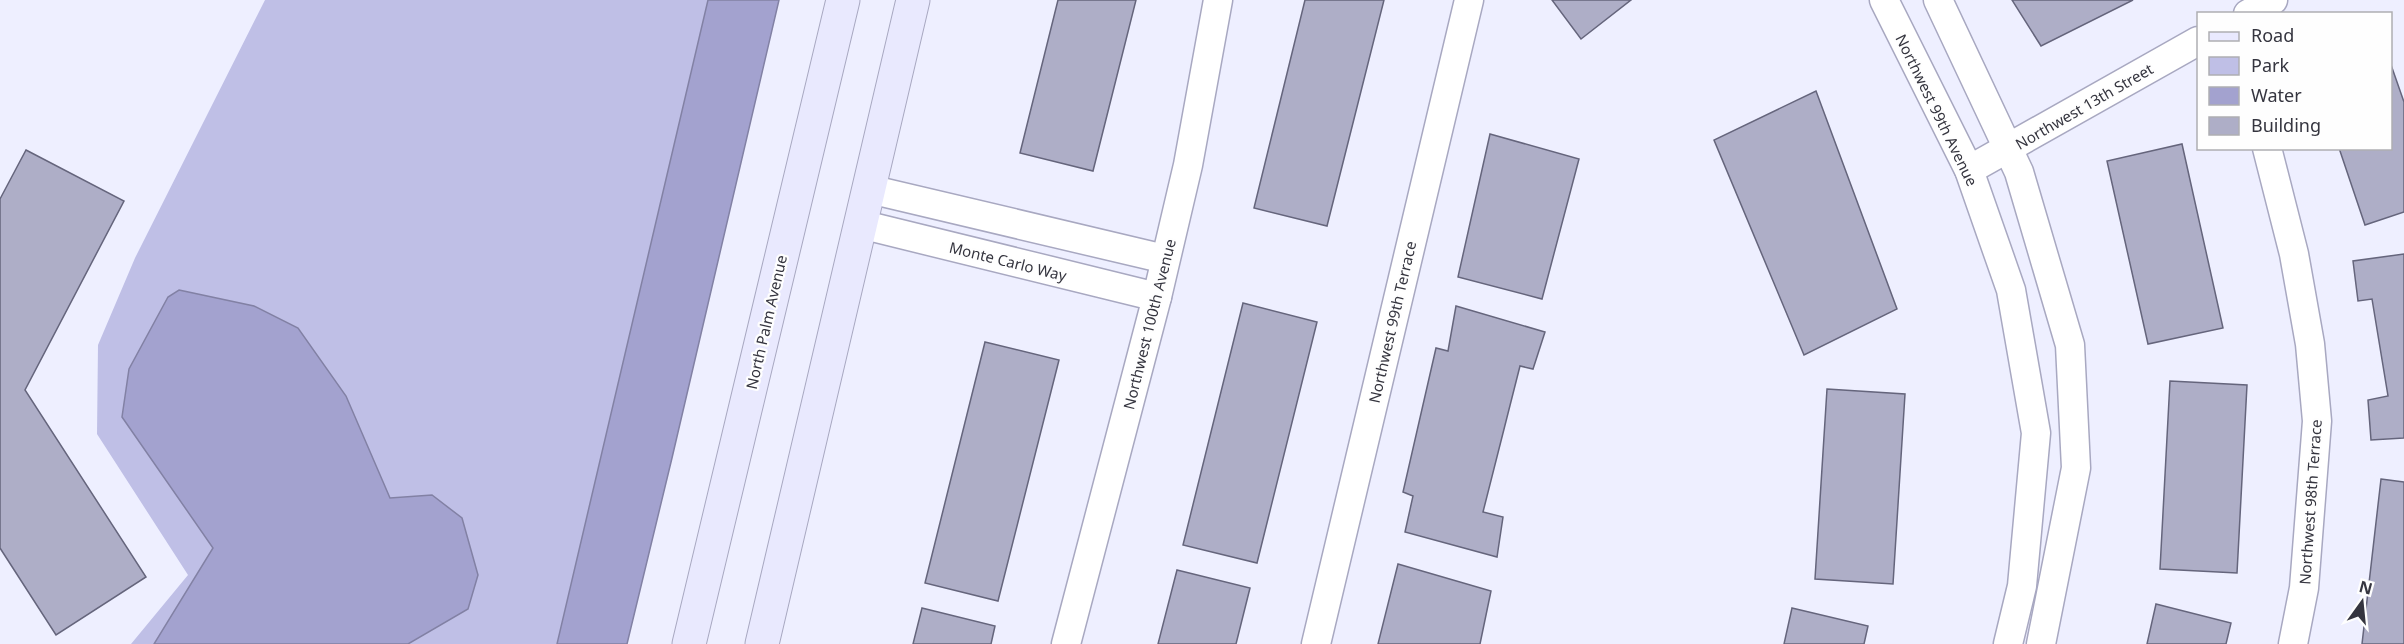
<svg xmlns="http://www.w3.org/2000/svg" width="2404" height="644" font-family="'Noto Sans',sans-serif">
	<rect width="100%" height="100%" fill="#eeefff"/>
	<path fill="#bfbfe6" d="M 265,0 L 708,0 L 557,644 L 131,644 L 188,575 L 97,434 L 98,345 L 135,258 Z"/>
	<g fill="#a3a2cf" stroke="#8281a4" stroke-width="1.5">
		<path d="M 708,0 L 779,0 L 672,458 L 627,644 L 557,644 Z"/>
		<path d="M 179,290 L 254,306 L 298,328 L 346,396 L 390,498 L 432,495 L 462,518 L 478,575 L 468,609 L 408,644 L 154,644 L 213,548 L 122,417 L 129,369 L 168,297 Z"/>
	</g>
	<g fill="#aeaec7" stroke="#65657c" stroke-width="1.5">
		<path d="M 1058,0 L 1136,0 L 1093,171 L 1020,153 Z"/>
		<path d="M 1305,0 L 1384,0 L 1327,226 L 1254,208 Z"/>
		<path d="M 1552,0 L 1631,0 L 1581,39 Z"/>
		<path d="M 2012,0 L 2133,0 L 2041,46 Z"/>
		<path d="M 2390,62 L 2404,102 L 2404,212 L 2365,225 L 2339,148 L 2390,148 Z"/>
		<path d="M 1816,91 L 1897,309 L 1804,355 L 1714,140 Z"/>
		<path d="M 1490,134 L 1579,159 L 1542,299 L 1458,277 Z"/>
		<path d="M 2182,144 L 2223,328 L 2148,344 L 2107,161 Z"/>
		<path d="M 26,150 L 124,201 L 25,390 L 146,577 L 56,635 L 0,548 L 0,199 Z"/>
		<path d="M 2404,254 L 2404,438 L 2371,440 L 2368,400 L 2388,396 L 2372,299 L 2358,301 L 2353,261 Z"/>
		<path d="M 1243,303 L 1317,322 L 1257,563 L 1183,545 Z"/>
		<path d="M 1456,306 L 1545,332 L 1533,369 L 1520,366 L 1483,512 L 1503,517 L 1497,557 L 1405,532 L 1413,496 L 1403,492 L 1436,348 L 1448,351 Z"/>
		<path d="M 985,342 L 1059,360 L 998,601 L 925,583 Z"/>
		<path d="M 2170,381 L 2247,385 L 2237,573 L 2160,569 Z"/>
		<path d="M 1827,389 L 1905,394 L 1893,584 L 1815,579 Z"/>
		<path d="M 2381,479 L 2404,482 L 2404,644 L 2362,644 Z"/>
		<path d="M 1398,564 L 1491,591 L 1480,644 L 1378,644 Z"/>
		<path d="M 1177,570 L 1250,588 L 1236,644 L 1158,644 Z"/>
		<path d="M 2156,604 L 2231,623 L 2226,644 L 2147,644 Z"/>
		<path d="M 922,608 L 995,626 L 991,644 L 913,644 Z"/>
		<path d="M 1792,608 L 1868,626 L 1864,644 L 1784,644 Z"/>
	</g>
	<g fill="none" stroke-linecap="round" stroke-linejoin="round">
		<defs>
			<g id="minor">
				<path d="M 1884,0 L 1969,170 L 2011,290 L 2036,433 L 2022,586 L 2008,644"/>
				<path d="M 1938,0 L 2019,172 L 2070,345 L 2076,468 L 2041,644"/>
				<path d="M 2248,14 L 2273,0"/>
				<path d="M 2267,148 L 2294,254 L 2310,344 L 2317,421 L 2304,588 L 2293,644"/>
				<path d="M 1969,170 L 2198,41"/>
				<path d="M 869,189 L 1165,259"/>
				<path d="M 860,224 L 1157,297"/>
				<path d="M 1066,644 L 1157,297 L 1188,165 L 1218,0"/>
				<path d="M 1316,644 L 1469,0"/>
			</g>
			<g id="secondary">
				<path d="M 689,644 L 843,0"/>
				<path d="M 762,644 L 913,0"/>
			</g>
		</defs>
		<use href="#minor" stroke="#a8a8c1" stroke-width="31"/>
		<use href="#secondary" stroke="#a8a8c1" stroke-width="35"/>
		<use href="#minor" stroke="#fff" stroke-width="28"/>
		<use href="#secondary" stroke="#e9e9fe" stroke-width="33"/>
	</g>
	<g text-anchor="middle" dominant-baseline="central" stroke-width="4.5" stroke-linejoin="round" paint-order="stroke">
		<g font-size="15" fill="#35353f" stroke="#fefefe">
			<text transform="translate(2084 106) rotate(-30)">Northwest 13th Street</text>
			<text transform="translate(1937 110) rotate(64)">Northwest 99th Avenue</text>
			<text transform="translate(1008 261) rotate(14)">Monte Carlo Way</text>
			<text transform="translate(766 322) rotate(-77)">North Palm Avenue</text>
			<text transform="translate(1392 322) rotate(-77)">Northwest 99th Terrace</text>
			<text transform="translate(1149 324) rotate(-76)">Northwest 100th Avenue</text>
			<text transform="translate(2310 502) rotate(-86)">Northwest 98th Terrace</text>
		</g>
	</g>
	<rect x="2197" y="12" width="195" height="138" fill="#fefefe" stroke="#aeaeb2" stroke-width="1.5"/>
	<rect x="2209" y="32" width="30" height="9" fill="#e9e9fe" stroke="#aeaeb2" stroke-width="1.5"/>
	<text x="2251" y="42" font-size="18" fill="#35353f">Road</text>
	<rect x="2209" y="57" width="30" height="18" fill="#bfbfe6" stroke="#aeaeb2" stroke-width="1.5"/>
	<text x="2251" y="72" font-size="18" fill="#35353f">Park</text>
	<rect x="2209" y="87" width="30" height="18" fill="#a3a2cf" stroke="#aeaeb2" stroke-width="1.5"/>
	<text x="2251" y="102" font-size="18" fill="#35353f">Water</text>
	<rect x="2209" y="117" width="30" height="18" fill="#aeaec7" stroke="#aeaeb2" stroke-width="1.5"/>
	<text x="2251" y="132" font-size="18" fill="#35353f">Building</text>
	<g transform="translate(2362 602) rotate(15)" stroke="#fefefe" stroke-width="4.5" paint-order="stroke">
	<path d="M0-4.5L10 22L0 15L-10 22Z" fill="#35353f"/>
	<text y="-9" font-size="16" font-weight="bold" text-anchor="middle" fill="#35353f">N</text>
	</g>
</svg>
